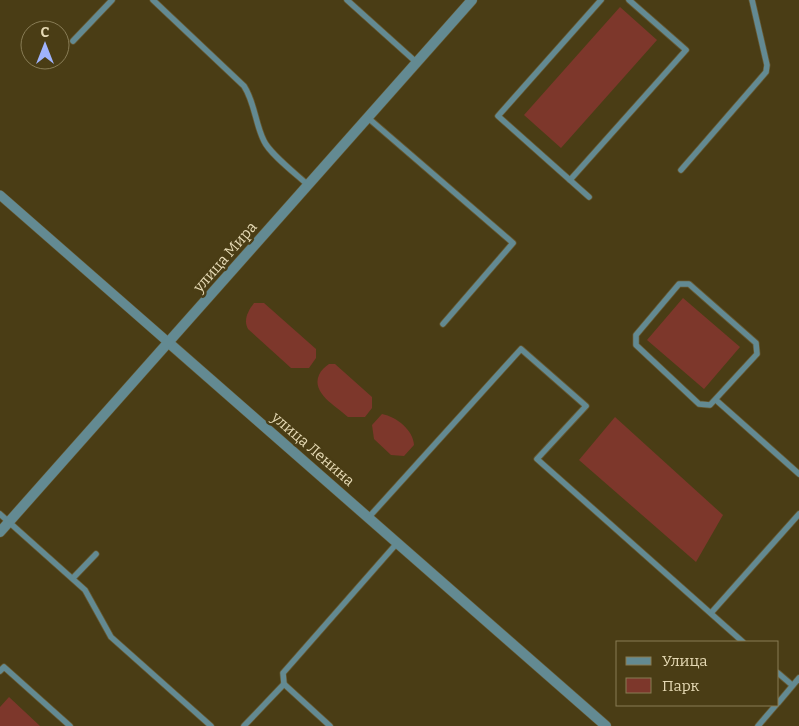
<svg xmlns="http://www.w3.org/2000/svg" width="799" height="726" font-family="Bitter,serif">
	<rect width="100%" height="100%" fill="#4a3d15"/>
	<g fill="#7d372b">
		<path d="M 620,7 L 657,40 L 561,148 L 524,115 Z"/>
		<path d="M 683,298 L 740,347 L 704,389 L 647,340 Z"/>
		<path d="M 254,303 L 264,303 L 316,349 L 316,358 L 309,368 L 291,368 L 248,329 C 243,320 248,311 254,303 Z"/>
		<path d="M 329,364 L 335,364 L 372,397 L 372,408 L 365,417 L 348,417 C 336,406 311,393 319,375 C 321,370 325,367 329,364 Z"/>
		<path d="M 382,414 C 397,417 413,430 414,445 L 404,456 L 391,455 L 374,439 L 372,425 Z"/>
		<path d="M 615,417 L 723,515 L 696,562 L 579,460 Z"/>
		<path d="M 9,697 L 40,726 L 0,726 L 0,707 Z"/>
	</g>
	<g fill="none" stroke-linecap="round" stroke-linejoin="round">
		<defs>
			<g id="service">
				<path d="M 153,0 L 244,86 C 255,103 255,123 264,141 C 270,154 296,174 308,185"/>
				<path d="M 347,0 L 416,62"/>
				<path d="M 73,41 L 112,0"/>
				<path d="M 367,117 L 513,243 L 443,324"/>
				<path d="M 681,170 L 766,72 L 767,65 L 752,0"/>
				<path d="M 570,180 L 686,50 L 629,0"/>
				<path d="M 589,197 L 498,116 L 601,0"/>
				<path d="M 679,284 L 689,284 L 756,343 L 757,354 L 710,405 L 699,404 L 636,345 L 636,335 Z"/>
				<path d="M 716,400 L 799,474"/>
				<path d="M 0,514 L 85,590 L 111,637 L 211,726"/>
				<path d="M 369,517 L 521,349 L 586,406 L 537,459 L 743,642"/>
				<path d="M 73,578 L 96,554"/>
				<path d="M 711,613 L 799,514"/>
				<path d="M 0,671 L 4,667 L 70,726"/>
				<path d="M 778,673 L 792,685"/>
				<path d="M 778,703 L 799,678"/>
				<path d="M 244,726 L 284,684"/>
				<path d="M 330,726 L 284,684 L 283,673 L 398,542"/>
				<path d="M 758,726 L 776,705"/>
			</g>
			<path id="pedestrian" d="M 0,195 L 169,343"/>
			<g id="tertiary">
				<path d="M 169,343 L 606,726"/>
				<path d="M 0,532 L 472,0"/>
			</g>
		</defs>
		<use href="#service" stroke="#665932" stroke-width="7"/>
		<use href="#pedestrian" stroke="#665932" stroke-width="10"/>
		<use href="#tertiary" stroke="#665932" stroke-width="11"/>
		<use href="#service" stroke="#638a92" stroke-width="5.5"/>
		<use href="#pedestrian" stroke="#638a92" stroke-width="9"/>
		<use href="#tertiary" stroke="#638a92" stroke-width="10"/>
	</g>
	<g text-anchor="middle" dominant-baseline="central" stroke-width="5" stroke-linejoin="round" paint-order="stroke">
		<g font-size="15" fill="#e6dab5" stroke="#4a3d15">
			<text transform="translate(225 257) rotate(-49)">улица Мира</text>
			<text transform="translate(313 449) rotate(41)">улица Ленина</text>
		</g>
	</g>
	<rect x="616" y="641" width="162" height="65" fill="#4a3d15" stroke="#887c55"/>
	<rect x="626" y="657" width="25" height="8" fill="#638a92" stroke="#887c55"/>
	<text x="662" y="666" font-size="15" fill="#e6dab5">Улица</text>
	<rect x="626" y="678" width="25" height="15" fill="#7d372b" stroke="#887c55"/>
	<text x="662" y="691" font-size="15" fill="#e6dab5">Парк</text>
	<g transform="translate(45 45)"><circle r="24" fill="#4a3d15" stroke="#887c55"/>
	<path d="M0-4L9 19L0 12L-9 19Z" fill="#9fb3fd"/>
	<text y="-8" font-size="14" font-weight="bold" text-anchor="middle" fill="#e6dab5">С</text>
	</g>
</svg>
